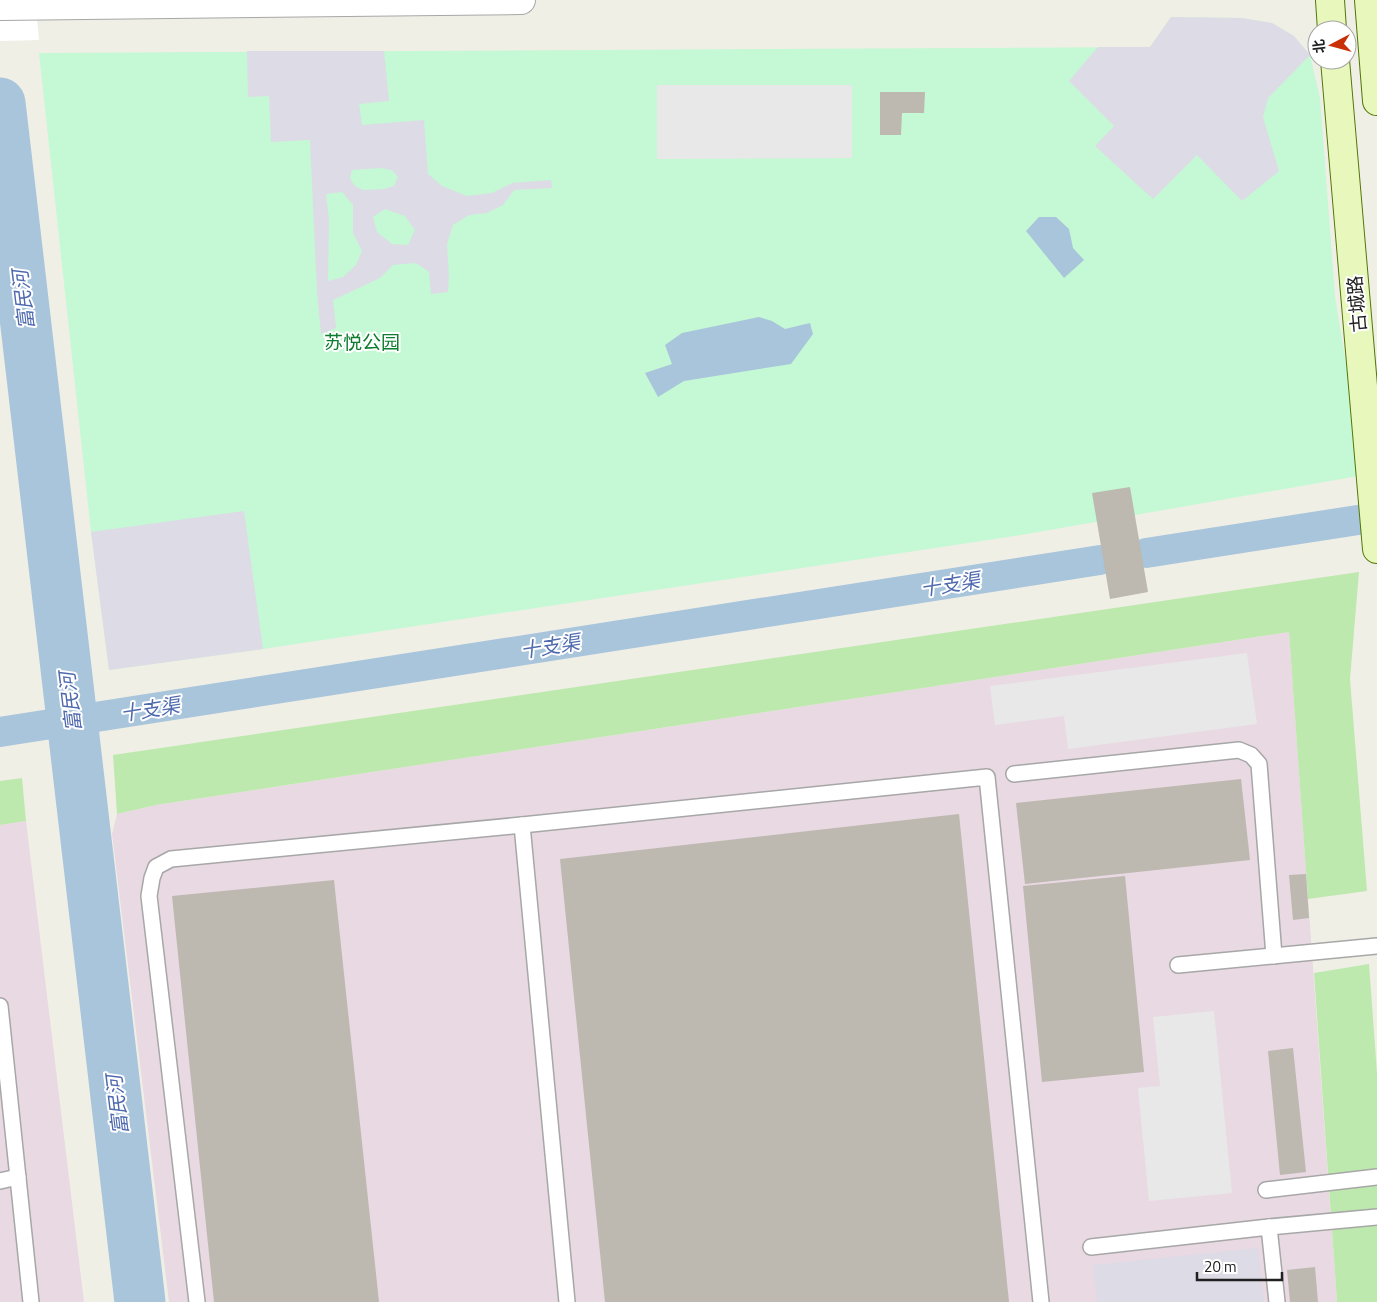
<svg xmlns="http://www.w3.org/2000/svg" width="1377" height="1302" font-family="'Titillium Web','Noto Sans SC',sans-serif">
	<rect width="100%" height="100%" fill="#f0efe6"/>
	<g fill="#e9d9e2">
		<path d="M 1289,632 L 1337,1302 L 169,1302 L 112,834 L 117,814 L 156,805 Z"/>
		<path d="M 26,821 L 84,1302 L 0,1302 L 0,825 Z"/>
	</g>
	<g fill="#bee9ae">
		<path d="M 1359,572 L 1350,679 L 1367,891 L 1308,899 L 1289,632 L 156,805 L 117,814 L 113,755 Z"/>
		<path d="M 22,778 L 26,821 L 0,825 L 0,781 Z"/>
		<path d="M 1369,964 L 1377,1073 L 1377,1302 L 1337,1302 L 1314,973 Z"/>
	</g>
	<path fill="#c5f8d4" d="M 1171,17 L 1242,18 L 1272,23 L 1294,36 L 1310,55 L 1320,98 L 1335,296 L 1364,475 L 1021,535 L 263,649 L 109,670 L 91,532 L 39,53 L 1150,47 Z"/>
	<g fill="#e8e8e8">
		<path d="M 657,85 L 852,85 L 852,158 L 657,159 Z"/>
		<path d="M 1247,653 L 1257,724 L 1068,749 L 1064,716 L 995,725 L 990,686 Z"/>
		<path d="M 1214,1011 L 1232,1193 L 1149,1201 L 1138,1088 L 1160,1086 L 1153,1017 Z"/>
	</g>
	<g fill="#dddbe6" fill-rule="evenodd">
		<path d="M 1171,17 L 1242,18 L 1272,23 L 1294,36 L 1310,55 L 1268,98 L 1263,117 L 1279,171 L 1242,201 L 1197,155 L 1153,199 L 1095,146 L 1114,126 L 1069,81 L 1098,47 L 1150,47 Z"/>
		<path d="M 384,51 L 389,101 L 359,104 L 362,125 L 424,120 L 428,174 L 442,186 L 467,196 L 492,193 L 512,183 L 551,180 L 552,188 L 514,190 L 503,205 L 487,213 L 469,215 L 453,225 L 447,244 L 449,277 L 448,292 L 431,294 L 429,272 L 416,263 L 393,265 L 380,278 L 333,300 L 336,328 L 321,334 L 317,293 L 310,140 L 271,142 L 269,96 L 248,97 L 247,51 ZM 380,168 L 392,170 L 398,177 L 394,186 L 384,189 L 363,190 L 355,186 L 350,179 L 352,170 ZM 342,192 L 353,205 L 353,233 L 362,251 L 356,265 L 343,277 L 328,281 L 329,220 L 326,194 ZM 385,209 L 405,216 L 415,230 L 408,245 L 392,244 L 377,232 L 373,217 Z"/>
		<path d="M 244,511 L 263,649 L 109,670 L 91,532 Z"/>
		<path d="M 1258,1248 L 1264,1302 L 1097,1302 L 1093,1265 Z"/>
	</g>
	<g fill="#a8c5dc">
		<path d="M 1039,217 L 1056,217 L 1069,229 L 1073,248 L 1084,260 L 1064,278 L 1026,231 Z"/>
		<path d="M 759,317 L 772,321 L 785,329 L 810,323 L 813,334 L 791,364 L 684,381 L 658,397 L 645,373 L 672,364 L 665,345 L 682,333 Z"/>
	</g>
	<path fill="#fff" d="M 0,0 L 35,0 L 39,40 L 0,41 Z"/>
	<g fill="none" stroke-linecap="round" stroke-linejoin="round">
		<g stroke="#a8c5dc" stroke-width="30">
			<path d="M 1146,553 L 1377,517"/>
			<path d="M 0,732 L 1100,560"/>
		</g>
		<path stroke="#a8c5dc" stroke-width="51" d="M 0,103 L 140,1302"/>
	</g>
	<g fill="#bdb8b0">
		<path d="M 880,92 L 925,92 L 924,113 L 902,113 L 901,135 L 880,135 Z"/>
		<path d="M 1130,487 L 1148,592 L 1110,599 L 1092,493 Z"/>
		<path d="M 1241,779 L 1250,860 L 1025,884 L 1016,803 Z"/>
		<path d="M 959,814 L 1009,1302 L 605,1302 L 560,859 Z"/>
		<path d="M 1306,874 L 1309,918 L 1293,920 L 1289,875 Z"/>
		<path d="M 1125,876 L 1144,1072 L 1042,1082 L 1023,886 Z"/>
		<path d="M 334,880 L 379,1302 L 214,1302 L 172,896 Z"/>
		<path d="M 1293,1048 L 1306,1172 L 1280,1175 L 1268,1051 Z"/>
		<path d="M 1315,1267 L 1318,1302 L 1290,1302 L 1287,1270 Z"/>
	</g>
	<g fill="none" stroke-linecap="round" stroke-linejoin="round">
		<defs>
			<g id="service">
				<path d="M 1014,774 L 1239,750 L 1251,755 L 1259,764 L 1274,956"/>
				<path d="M 522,825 L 567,1302"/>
				<path d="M 1178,965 L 1377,946"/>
				<path d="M 0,1006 L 31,1302"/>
				<path d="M 0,1181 L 18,1177"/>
				<path d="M 1266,1190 L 1377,1177"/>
				<path d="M 1269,1227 L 1377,1217"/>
				<path d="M 1091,1247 L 1269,1227 L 1277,1302"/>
				<path d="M 197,1302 L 149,896 L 152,878 L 156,867 L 171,859 L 522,825 L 987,777 L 1041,1302"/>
			</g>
			<path id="tertiary" d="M 0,6 L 521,0"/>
			<g id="secondary">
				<path d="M 1330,0 L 1332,30"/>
				<path d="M 1369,0 L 1377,101"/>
				<path d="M 1335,60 L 1377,549"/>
			</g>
		</defs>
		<use href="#service" stroke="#a7a7a7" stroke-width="18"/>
		<use href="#tertiary" stroke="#a7a7a7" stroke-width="30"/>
		<use href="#secondary" stroke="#527608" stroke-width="30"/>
		<use href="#service" stroke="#fff" stroke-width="15"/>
		<use href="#tertiary" stroke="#fff" stroke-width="28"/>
		<use href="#secondary" stroke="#e8f8bd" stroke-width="28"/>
	</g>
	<g text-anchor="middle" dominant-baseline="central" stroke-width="4" stroke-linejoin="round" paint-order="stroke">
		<g font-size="19" fill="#202020" stroke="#fff">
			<text transform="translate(1356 304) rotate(-95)">古城路</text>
		</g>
		<g font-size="19" fill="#0f7d2f" stroke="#fff">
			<text x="362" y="341">苏悦公园</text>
		</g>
		<g font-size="20" font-style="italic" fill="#4e69ae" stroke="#fff">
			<text transform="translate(23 300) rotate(-97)">富民河</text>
			<text transform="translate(950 584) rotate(-9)">十支渠</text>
			<text transform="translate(550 646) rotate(-9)">十支渠</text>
			<text transform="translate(70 702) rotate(-97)">富民河</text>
			<text transform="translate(150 709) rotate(-9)">十支渠</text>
			<text transform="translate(117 1105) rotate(-97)">富民河</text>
		</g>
	</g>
	<g transform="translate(1332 45) rotate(264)"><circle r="24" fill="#ffffff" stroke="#a6a6a6"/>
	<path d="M0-4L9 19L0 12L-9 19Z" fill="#ca3005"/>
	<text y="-8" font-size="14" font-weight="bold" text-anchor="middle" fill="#202020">北</text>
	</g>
	<path d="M1197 1272v8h85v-8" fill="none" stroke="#202020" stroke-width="2.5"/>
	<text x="1204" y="1272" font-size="15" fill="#202020" stroke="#ffffff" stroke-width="4" paint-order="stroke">20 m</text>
</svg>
